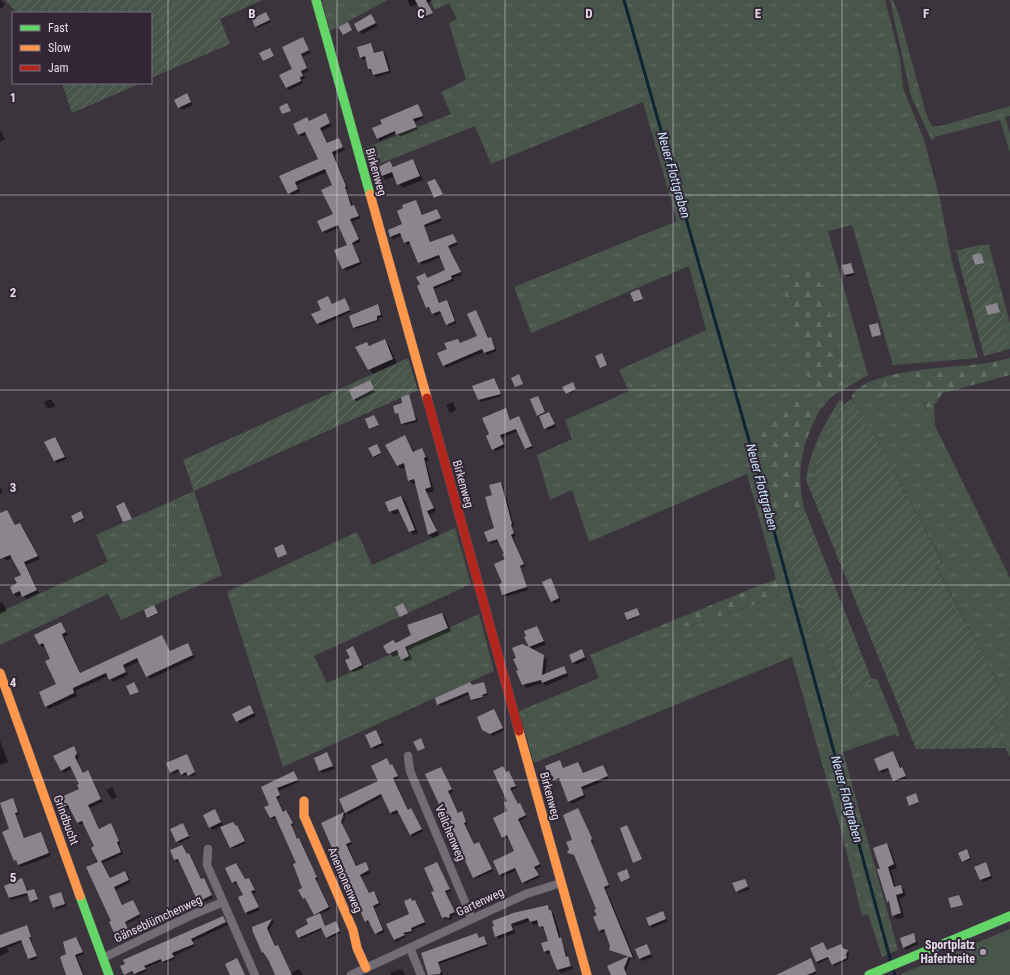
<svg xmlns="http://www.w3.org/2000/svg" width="1010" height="975" font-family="'Roboto Condensed',sans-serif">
	<defs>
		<pattern id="grass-tufts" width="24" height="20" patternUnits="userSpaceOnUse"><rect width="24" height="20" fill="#48554a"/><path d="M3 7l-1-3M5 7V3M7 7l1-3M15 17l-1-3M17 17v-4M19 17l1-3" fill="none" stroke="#626d64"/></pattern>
		<pattern id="forest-firs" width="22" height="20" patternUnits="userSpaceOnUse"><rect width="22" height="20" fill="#48554a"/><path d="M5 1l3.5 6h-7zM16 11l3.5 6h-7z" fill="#626d64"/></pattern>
		<pattern id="garden-furrows" width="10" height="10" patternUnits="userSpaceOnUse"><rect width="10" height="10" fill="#48554a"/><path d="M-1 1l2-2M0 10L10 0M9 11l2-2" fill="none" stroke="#626d64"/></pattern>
	</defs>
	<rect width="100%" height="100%" fill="#3b343d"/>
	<g fill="url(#grass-tufts)">
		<path d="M 324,0 L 388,0 L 330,31 L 322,2 Z"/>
		<path d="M 432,0 L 885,0 L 900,58 L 903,88 L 924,140 L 930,162 L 940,199 L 951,257 L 978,358 L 893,365 L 852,225 L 828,231 L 868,375 L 831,397 L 820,410 L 816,406 L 754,432 L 810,636 L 822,631 L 845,692 L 873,683 L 871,679 L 877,679 L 899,732 L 899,736 L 896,737 L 895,734 L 843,752 L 898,950 L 882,957 L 868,914 L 862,916 L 842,834 L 792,657 L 534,763 L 519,711 L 599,678 L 590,655 L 652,629 L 689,626 L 748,607 L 780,594 L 747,474 L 589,542 L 572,490 L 550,500 L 537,455 L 572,439 L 565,420 L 629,391 L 619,370 L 706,330 L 689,266 L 531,333 L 514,287 L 677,221 L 643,102 L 491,164 L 475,126 L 369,168 L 363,149 L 451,114 L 441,92 L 466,80 L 449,23 L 457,19 L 449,3 L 435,10 L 430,1 Z"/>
		<path d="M 890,0 L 893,0 L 899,15 L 927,117 L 932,126 L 941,126 L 1010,106 L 1010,116 L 1005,117 L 1010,134 L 1010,153 L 1000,120 L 935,137 L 932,141 L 911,96 Z"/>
		<path d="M 979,245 L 989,245 L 1010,323 L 1010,346 L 983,248 L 957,254 L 955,251 Z"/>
		<path d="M 912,379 L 1010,578 L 1010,706 L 937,567 L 943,563 L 888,459 L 852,399 L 899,382 Z"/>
		<path d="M 839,400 L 844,403 C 830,428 818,452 812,480 L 806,480 C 810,449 824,426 839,400 Z"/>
		<path d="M 194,491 L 222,575 L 121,620 L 108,594 L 0,645 L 0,612 L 108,562 L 96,535 Z"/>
		<path d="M 455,528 L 471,584 L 314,656 L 327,683 L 479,614 L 494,671 L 283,767 L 227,592 L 357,532 L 372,565 Z"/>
		<path d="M 1010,710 L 1010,757 L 991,720 Z"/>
	</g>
	<g fill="url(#forest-firs)">
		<path d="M 817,268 L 850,382 L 821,393 L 812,392 L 781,277 Z"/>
		<path d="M 1010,358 L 1010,375 L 943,393 L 934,405 L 935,425 L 912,379 L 899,382 L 852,399 L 852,396 C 867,369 950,368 980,364 C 990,363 1000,360 1010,358 Z"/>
		<path d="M 799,399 L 816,406 L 820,410 C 801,445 796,470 804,508 L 777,518 L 754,432 C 766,417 781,407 799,399 Z"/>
		<path d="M 776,579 L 780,594 L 748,607 L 689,626 L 652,629 Z"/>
	</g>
	<g fill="url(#garden-furrows)">
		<path d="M 5,0 L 262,0 L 220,19 L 230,44 L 151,78 L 151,13 L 17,13 Z"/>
		<path d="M 62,83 L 141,83 L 72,113 Z"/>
		<path d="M 983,247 L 1010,346 L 1010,349 L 984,356 L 957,254 Z"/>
		<path d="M 408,358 L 418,390 L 194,491 L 183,460 Z"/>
		<path d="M 852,399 L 888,459 L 943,564 L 937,568 L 1010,706 L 1010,710 L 991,720 L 1005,748 L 916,749 L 806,480 L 812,480 C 817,458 831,409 852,399 Z"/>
		<path d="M 804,508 L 873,683 L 845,692 L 822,631 L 810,636 L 777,518 Z"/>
	</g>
	<path fill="#48554a" d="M 1010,929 L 1010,975 L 901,975 L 901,974 Z"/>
	<g fill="#0007" fill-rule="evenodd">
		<path d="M 0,0 L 5,4 L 1,9 L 0,7 Z"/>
		<path d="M 407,0 L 432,0 L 428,4 L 433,14 L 426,18 L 418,4 L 411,7 Z"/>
		<path d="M 266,13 L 271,22 L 258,28 L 256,26 Z"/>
		<path d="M 371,16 L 378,26 L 362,34 L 355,24 Z"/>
		<path d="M 303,39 L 311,53 L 302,57 L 309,71 L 302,74 L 305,78 L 301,80 L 303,83 L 289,90 L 286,88 Z"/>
		<path d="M 371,44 L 375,54 L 383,52 L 386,54 L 391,73 L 376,77 L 369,69 L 366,59 L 363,60 L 361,57 Z"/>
		<path d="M 271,50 L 274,57 L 264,61 L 264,60 Z"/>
		<path d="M 187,95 L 193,105 L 182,110 L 176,100 Z"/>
		<path d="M 418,105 L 424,118 L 415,122 L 418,129 L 400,137 L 397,133 L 380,141 L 378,138 Z"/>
		<path d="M 326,114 L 332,126 L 322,131 L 328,144 L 339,139 L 345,150 L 334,155 L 348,189 L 346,190 L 353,206 L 356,208 L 361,218 L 352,222 L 361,242 L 353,245 L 362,264 L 346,271 L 335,251 L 348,245 L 340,227 L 326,234 L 323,231 L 334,214 L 334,185 L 327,172 L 297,185 L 300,192 L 291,196 L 280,177 L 319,159 L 307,134 L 302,137 L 299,134 L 306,118 L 309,121 Z"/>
		<path d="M 0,130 L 5,139 L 0,142 Z"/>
		<path d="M 413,160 L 416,164 L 423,180 L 402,188 L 395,176 L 386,180 L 382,176 L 390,162 L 394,167 Z"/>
		<path d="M 436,181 L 443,195 L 435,198 L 434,198 Z"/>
		<path d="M 416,201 L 423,215 L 437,210 L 442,221 L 425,227 L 431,243 L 453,235 L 458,245 L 450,248 L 462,275 L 453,278 L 454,281 L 434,289 L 440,304 L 446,301 L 449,303 L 457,323 L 449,326 L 442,313 L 435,316 L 431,309 L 427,308 L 418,286 L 427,283 L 446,270 L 441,257 L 422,265 L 411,243 L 407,245 L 402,235 L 393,239 L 391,236 L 403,225 Z"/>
		<path d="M 851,264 L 855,275 L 847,277 L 845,275 Z"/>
		<path d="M 640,292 L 643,300 L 636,303 L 631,294 Z"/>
		<path d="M 328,297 L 332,305 L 344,300 L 351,312 L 320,326 L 313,315 L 322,310 Z"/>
		<path d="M 378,305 L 383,317 L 378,318 L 379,321 L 356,329 L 354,327 Z"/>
		<path d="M 476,311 L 489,339 L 493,341 L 497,351 L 487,355 L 484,352 L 446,368 L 438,353 L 448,349 L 458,340 L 461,344 L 478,336 Z"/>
		<path d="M 384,340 L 388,344 L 397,363 L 373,374 L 363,358 L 367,343 L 371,347 Z"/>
		<path d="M 494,379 L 502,396 L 481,402 L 479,400 Z"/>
		<path d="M 370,382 L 375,392 L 356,402 L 350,391 Z"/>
		<path d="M 573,383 L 577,390 L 567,394 L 566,393 Z"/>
		<path d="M 408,395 L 418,422 L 404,425 L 400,415 L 396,413 Z"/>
		<path d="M 538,397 L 546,414 L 549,413 L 551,415 L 556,427 L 548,430 L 538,416 Z"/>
		<path d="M 51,399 L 55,406 L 48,409 L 44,402 Z"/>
		<path d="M 453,402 L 456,410 L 450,413 L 446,405 Z"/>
		<path d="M 506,409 L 511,420 L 518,418 L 521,420 L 533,448 L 528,450 L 525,448 L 518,431 L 502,438 L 506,447 L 495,451 L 493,449 L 490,435 Z"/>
		<path d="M 374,416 L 379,426 L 371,429 L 370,429 Z"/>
		<path d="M 405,436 L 415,453 L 422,449 L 429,460 L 426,462 L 434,491 L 427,493 L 436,511 L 430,515 L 439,535 L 433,538 L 429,535 L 416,483 L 413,484 L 409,480 L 406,467 L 401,469 L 398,466 Z"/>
		<path d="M 55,438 L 67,459 L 57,463 L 46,442 Z"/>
		<path d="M 377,446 L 381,454 L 374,458 L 374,457 Z"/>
		<path d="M 501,483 L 503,485 L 514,526 L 512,527 L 516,536 L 513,537 L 525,566 L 521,568 L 528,590 L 505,597 L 503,595 L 505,554 L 499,541 L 491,544 L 490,543 L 502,538 L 495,529 L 493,495 Z"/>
		<path d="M 0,486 L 3,493 L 0,494 Z"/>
		<path d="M 401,497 L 405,500 L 418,533 L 413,535 L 401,512 L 394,515 L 390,511 Z"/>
		<path d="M 7,511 L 16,526 L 20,524 L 23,527 L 40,559 L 26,565 L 39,593 L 26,599 L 22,594 L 17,597 L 14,594 L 11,587 L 18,584 L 22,575 L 12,558 L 6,561 L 0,551 L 0,514 Z"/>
		<path d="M 82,513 L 85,519 L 76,523 L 75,522 Z"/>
		<path d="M 550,579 L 561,601 L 554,604 L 551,601 Z"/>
		<path d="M 2,602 L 7,611 L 0,614 L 0,603 Z"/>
		<path d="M 154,606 L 158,614 L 149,618 L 148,617 Z"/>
		<path d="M 638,610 L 640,616 L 629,621 L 628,620 Z"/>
		<path d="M 442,614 L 445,617 L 451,631 L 408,650 L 412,659 L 405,662 L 399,654 L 393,657 L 390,653 L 396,644 L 413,635 Z"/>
		<path d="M 61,623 L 68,635 L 64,637 L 66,641 L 81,674 L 162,636 L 171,652 L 188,644 L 195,658 L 150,679 L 140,661 L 125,668 L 128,675 L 113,682 L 108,676 L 75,691 L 77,696 L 49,709 L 46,706 L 57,685 L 51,659 L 45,646 L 42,647 L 40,644 Z"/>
		<path d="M 537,627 L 546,644 L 532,650 L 547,659 L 545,675 L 563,667 L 569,676 L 546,686 L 543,683 L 526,688 L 517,671 L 531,649 L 526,637 Z"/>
		<path d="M 353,648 L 364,668 L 353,672 L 351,670 Z"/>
		<path d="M 581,650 L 587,660 L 575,665 L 573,662 Z"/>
		<path d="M 483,683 L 488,695 L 483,696 L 484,698 L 473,701 L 470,694 L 442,706 L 438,704 L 472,686 Z"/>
		<path d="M 250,706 L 256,716 L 240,724 L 233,714 Z"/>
		<path d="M 494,711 L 504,730 L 493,736 L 483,730 Z"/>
		<path d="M 376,731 L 384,745 L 375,749 L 372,747 Z"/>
		<path d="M 0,741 L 8,762 L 0,765 Z"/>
		<path d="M 73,747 L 79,756 L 77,760 L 84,774 L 88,772 L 90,774 L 103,802 L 89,808 L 100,830 L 111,825 L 121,844 L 119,845 L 123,854 L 103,863 L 111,879 L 125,872 L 127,874 L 131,882 L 115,890 L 123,906 L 133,901 L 141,917 L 126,924 L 131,933 L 119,938 L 100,893 L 99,862 L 96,847 L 84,823 L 80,825 L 70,807 L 66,809 L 60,799 L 80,789 L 80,784 L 73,768 L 64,773 L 61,770 Z"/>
		<path d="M 893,752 L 907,778 L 896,782 L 890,770 L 882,773 L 880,771 Z"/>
		<path d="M 327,753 L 335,769 L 323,773 L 320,770 Z"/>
		<path d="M 186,755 L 196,775 L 191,777 L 188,774 L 183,776 L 180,771 L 173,774 L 171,772 Z"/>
		<path d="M 560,761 L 564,769 L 578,763 L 584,774 L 603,766 L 609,779 L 582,790 L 586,797 L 571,804 L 560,780 L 557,781 L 554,778 L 552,778 L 546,767 Z"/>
		<path d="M 392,765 L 399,778 L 395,780 L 409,811 L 411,810 L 413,812 L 423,831 L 413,837 L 399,812 L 393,815 L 383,796 L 348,815 L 340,800 L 379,781 Z"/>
		<path d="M 503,767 L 507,773 L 511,774 L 517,788 L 512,790 L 518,805 L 522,806 L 527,817 L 520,821 L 541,866 L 536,869 L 540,877 L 525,884 L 517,870 L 502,877 L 494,862 L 516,851 L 509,837 L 505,839 L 503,837 L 508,812 Z"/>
		<path d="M 441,768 L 453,792 L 449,794 L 459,814 L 461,812 L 463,815 L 468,824 L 466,825 L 475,845 L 479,843 L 481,845 L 493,871 L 475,879 Z"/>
		<path d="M 294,772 L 299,782 L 278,791 L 281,797 L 277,799 L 284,812 L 286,811 L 288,813 L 294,826 L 292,827 L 298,840 L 301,841 L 318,879 L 316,880 L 331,909 L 320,914 L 326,927 L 336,923 L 341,933 L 328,939 L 323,929 L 301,939 L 296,932 L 309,925 L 316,916 L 307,900 L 304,898 L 304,888 L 297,864 L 277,818 L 273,819 L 271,817 L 270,805 L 262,787 Z"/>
		<path d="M 112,787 L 117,797 L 112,799 L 106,790 Z"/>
		<path d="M 916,795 L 919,803 L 911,806 L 910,805 Z"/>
		<path d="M 13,799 L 20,814 L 16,815 L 25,839 L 41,833 L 51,856 L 21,867 L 15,860 L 11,830 Z"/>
		<path d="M 215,810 L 223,825 L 213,830 L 210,827 Z"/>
		<path d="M 578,810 L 593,841 L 592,844 L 610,887 L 606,889 L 635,959 L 631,958 L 626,971 L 628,975 L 612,975 L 608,966 L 630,957 L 610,949 L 611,946 L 605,931 L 602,933 L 599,930 L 597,910 L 576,856 L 568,853 L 574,840 Z"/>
		<path d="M 344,813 L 346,815 L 342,825 L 352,844 L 348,846 L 357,867 L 365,863 L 367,865 L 371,873 L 361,877 L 370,894 L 374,892 L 376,894 L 381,905 L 374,908 L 385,932 L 378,935 L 370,922 L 368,923 L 366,921 L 322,823 ZM 342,816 L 344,816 L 340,827 Z"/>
		<path d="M 233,823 L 239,828 L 246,843 L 232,849 L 231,847 Z"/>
		<path d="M 183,824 L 190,838 L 180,843 L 177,841 Z"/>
		<path d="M 887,844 L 890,848 L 897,868 L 891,870 L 896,888 L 901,886 L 904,890 L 906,896 L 899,898 L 904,917 L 897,919 L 893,915 L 890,904 L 888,901 Z"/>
		<path d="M 182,846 L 187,855 L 191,856 L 202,880 L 206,882 L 213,898 L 201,903 L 180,861 L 177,862 L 175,860 Z"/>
		<path d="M 968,851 L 971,859 L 964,862 L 963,861 Z"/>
		<path d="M 437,863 L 451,891 L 447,893 L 456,915 L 452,916 L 451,920 L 445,919 L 443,917 L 436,891 Z"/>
		<path d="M 985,863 L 993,878 L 983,882 L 976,867 Z"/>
		<path d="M 236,864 L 246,880 L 249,879 L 251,881 L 256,892 L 253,894 L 260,910 L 248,915 L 239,898 L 244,895 L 238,883 L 235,884 L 232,882 Z"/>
		<path d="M 627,871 L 631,879 L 623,882 L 622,881 Z"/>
		<path d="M 22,879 L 28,892 L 33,890 L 39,901 L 33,903 L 29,895 L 11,900 L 9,898 Z"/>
		<path d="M 749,887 L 750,889 L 739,893 L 737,892 Z"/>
		<path d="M 60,893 L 67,906 L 56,910 L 50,897 Z"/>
		<path d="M 410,899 L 417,903 L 426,924 L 413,930 L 413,933 L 404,934 L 406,937 L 396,942 L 394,940 L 411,915 Z"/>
		<path d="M 547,906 L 554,914 L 561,939 L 573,969 L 561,973 L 558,970 L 552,953 L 547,954 L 544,951 L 549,942 L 545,929 L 543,929 L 539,923 L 534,925 L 530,921 L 513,927 L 515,933 L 499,939 L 496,936 L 493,922 Z"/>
		<path d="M 662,912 L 668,921 L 652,928 L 650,925 Z"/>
		<path d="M 223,917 L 228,925 L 193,941 L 195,946 L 174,956 L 175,959 L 165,963 L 162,961 L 145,968 L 147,971 L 138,975 L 134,973 L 125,974 Z"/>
		<path d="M 272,920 L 274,922 L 269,930 L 276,947 L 280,949 L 286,962 L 274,968 L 263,952 L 253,928 Z"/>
		<path d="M 26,926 L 38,958 L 31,961 L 29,958 L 23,942 L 7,948 L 9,952 L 0,956 L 0,935 Z"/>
		<path d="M 477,934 L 480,939 L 484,937 L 486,939 L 488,946 L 439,964 L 443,975 L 429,975 L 422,953 Z"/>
		<path d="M 913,934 L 918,944 L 906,950 L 903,947 Z"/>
		<path d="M 78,940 L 84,954 L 77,957 L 84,975 L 67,975 L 67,955 Z"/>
		<path d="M 823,944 L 828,951 L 841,945 L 849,952 L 848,960 L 834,966 L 830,958 L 818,964 L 811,949 Z"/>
		<path d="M 647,945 L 653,957 L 642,961 L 640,959 Z"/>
		<path d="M 811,960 L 817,973 L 813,975 L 777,975 Z"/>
		<path d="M 299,969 L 303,975 L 286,975 Z"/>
		<path d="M 402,969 L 405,975 L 391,975 L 390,973 Z"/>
	</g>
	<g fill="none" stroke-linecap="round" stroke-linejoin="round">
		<g stroke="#0e2534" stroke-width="3">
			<path d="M 624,0 L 758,472 L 891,962"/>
			<path d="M 893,967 L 895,975"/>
		</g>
	</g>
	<g fill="#8b858d">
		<path d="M 415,0 L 426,0 L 433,13 L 424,17 Z"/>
		<path d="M 266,12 L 270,20 L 255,27 L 252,19 Z"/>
		<path d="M 371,14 L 376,23 L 358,32 L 354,24 Z"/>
		<path d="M 348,22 L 352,30 L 343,35 L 338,27 Z"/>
		<path d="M 303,37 L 309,50 L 301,54 L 307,68 L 301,71 L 303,76 L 300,77 L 301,81 L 286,88 L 279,75 L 292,69 L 282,47 Z"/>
		<path d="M 371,43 L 374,53 L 383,51 L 389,71 L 373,75 L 371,69 L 368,69 L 365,56 L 360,58 L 357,47 Z"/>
		<path d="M 270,48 L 274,56 L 263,61 L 259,53 Z"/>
		<path d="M 187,93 L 191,102 L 178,108 L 174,100 Z"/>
		<path d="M 287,103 L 291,111 L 282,114 L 279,107 Z"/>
		<path d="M 418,104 L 423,116 L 413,119 L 417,127 L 396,135 L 395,131 L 377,139 L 372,128 L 382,124 L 380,120 Z"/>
		<path d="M 326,113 L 330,123 L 320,128 L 327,143 L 339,138 L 343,147 L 332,152 L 346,186 L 345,187 L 351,206 L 354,205 L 359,216 L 350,219 L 359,239 L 352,243 L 360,262 L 342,269 L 334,250 L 347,245 L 338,225 L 322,232 L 317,221 L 333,214 L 321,190 L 332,185 L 325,169 L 295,182 L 298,189 L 288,194 L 279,176 L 318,159 L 305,132 L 298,135 L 293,124 L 307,117 L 309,121 Z"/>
		<path d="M 413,159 L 420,176 L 397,185 L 392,172 L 382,176 L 378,167 L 390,161 L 393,167 Z"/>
		<path d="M 435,179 L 443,194 L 434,198 L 427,182 Z"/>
		<path d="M 416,200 L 422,215 L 437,209 L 441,218 L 424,225 L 430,242 L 453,234 L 457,242 L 448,246 L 461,272 L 451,276 L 452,279 L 433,287 L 439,303 L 447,300 L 455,321 L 446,325 L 440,311 L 432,314 L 429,307 L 426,308 L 417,286 L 420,284 L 416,277 L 425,273 L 427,278 L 445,270 L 439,255 L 418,263 L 409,241 L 404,243 L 400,233 L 390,237 L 388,230 L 402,224 L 397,211 L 403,208 L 402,205 Z"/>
		<path d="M 981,253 L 984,263 L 975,265 L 972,255 Z"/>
		<path d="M 851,263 L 854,273 L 844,275 L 842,265 Z"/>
		<path d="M 639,289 L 643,299 L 634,302 L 630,293 Z"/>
		<path d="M 328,296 L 332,304 L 345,298 L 350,310 L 317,324 L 311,314 L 321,310 L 317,301 Z"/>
		<path d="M 997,303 L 1000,312 L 988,315 L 985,306 Z"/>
		<path d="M 378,304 L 381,315 L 377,316 L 377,320 L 353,328 L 349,316 Z"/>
		<path d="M 476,310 L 488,338 L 491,337 L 495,349 L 484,353 L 482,349 L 443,366 L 437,353 L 447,349 L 444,343 L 458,339 L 460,343 L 477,336 L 467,314 Z"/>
		<path d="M 878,323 L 881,335 L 872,337 L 869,325 Z"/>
		<path d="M 385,339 L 393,359 L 368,370 L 355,347 L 367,342 L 369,346 Z"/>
		<path d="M 602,353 L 607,365 L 600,368 L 595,356 Z"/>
		<path d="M 519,374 L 523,384 L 515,387 L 511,378 Z"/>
		<path d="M 494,378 L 501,394 L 478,400 L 472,386 Z"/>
		<path d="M 370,380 L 374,389 L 353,400 L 349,390 Z"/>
		<path d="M 573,382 L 576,389 L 566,394 L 562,387 Z"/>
		<path d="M 409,394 L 416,420 L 401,424 L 398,413 L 395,414 L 393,406 L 402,403 L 401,397 Z"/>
		<path d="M 538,396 L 545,412 L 537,416 L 530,399 Z"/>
		<path d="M 506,408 L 510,420 L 519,416 L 532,446 L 525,449 L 516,429 L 500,435 L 504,444 L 492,450 L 486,436 L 489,434 L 482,418 Z"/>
		<path d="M 549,412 L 555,424 L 544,429 L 539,416 Z"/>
		<path d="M 374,415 L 379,425 L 369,429 L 365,419 Z"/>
		<path d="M 405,435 L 413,452 L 422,448 L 426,457 L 424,458 L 431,487 L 425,489 L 434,508 L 427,511 L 437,531 L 428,535 L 414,479 L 408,481 L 404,463 L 397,466 L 385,445 Z"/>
		<path d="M 55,437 L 65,457 L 54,461 L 44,442 Z"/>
		<path d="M 377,444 L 381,453 L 373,457 L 368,448 Z"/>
		<path d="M 501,482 L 512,524 L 511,525 L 514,533 L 511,535 L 524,564 L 520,566 L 527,587 L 502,595 L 499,584 L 502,583 L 494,564 L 505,559 L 502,554 L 504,554 L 497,539 L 488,542 L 484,532 L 494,528 L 485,497 L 492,495 L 489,485 Z"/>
		<path d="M 401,496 L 415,530 L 409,532 L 398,509 L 389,512 L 385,502 Z"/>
		<path d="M 124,502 L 132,519 L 123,522 L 116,506 Z"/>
		<path d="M 7,510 L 15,525 L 20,523 L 38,556 L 24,562 L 37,590 L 22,597 L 20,591 L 13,594 L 10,587 L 17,583 L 14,578 L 21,575 L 10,555 L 0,559 L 0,513 Z"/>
		<path d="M 81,511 L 84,518 L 74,523 L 71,516 Z"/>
		<path d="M 283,544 L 287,554 L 278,558 L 274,548 Z"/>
		<path d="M 551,578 L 559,598 L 551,602 L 542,582 Z"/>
		<path d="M 403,603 L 408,613 L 400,617 L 395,607 Z"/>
		<path d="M 154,605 L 158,613 L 147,618 L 144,610 Z"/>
		<path d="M 637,608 L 640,615 L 627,620 L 624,613 Z"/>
		<path d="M 442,613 L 448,628 L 405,647 L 409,656 L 401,660 L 397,650 L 389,654 L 387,653 L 383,646 L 393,640 L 396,643 L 411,635 L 407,625 Z"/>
		<path d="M 61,622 L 66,632 L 62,634 L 63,637 L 80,673 L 162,635 L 170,651 L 188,643 L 193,655 L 146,677 L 137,658 L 123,665 L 126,672 L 109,680 L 106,673 L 73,688 L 74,693 L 45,707 L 39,692 L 56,684 L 45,661 L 50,659 L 43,643 L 39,645 L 34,635 Z"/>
		<path d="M 537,626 L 544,641 L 529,647 L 544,655 L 542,675 L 564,666 L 567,673 L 542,683 L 541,680 L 522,685 L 516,671 L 518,670 L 513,659 L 516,658 L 512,648 L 522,644 L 529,647 L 524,637 L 526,636 L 524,631 Z"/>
		<path d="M 353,646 L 362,665 L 350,671 L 345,660 L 350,658 L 346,650 Z"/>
		<path d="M 582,649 L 585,657 L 572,663 L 569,655 Z"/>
		<path d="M 134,682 L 139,692 L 130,695 L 126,686 Z"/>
		<path d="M 470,682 L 472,685 L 484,682 L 487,693 L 482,695 L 483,697 L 471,700 L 468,692 L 437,705 L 435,698 Z"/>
		<path d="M 250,705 L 254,713 L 236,722 L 232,714 Z"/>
		<path d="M 494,709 L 503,728 L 490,734 L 482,730 L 477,717 Z"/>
		<path d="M 376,730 L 382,743 L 371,748 L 365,735 Z"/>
		<path d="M 421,738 L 425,748 L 418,751 L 413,742 Z"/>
		<path d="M 74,746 L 77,753 L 75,757 L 83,773 L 88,770 L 101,799 L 88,805 L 99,829 L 111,823 L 119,841 L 117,842 L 121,852 L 101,861 L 110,878 L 125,871 L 129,880 L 114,887 L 122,905 L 133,900 L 140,914 L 125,922 L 129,931 L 116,937 L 109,922 L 111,921 L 86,867 L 98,862 L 91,848 L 94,846 L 82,821 L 77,823 L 68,805 L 63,807 L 59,798 L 79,789 L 77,785 L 79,784 L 70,766 L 61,771 L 53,756 Z"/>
		<path d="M 893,751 L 900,768 L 902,767 L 906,776 L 893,781 L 888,768 L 879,771 L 874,759 Z"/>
		<path d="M 327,752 L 333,766 L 319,771 L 314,758 Z"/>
		<path d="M 187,754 L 195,772 L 188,776 L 186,772 L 181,775 L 178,769 L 170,773 L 166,763 Z"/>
		<path d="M 387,758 L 390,765 L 392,764 L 398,776 L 393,778 L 408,810 L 411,808 L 422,829 L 410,835 L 397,810 L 390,813 L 381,794 L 345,813 L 339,799 L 378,781 L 371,766 Z"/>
		<path d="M 560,760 L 563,768 L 578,762 L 583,773 L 603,765 L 608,776 L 581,787 L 584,795 L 568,802 L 559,778 L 554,780 L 552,775 L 549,777 L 545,766 Z"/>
		<path d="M 503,766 L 506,772 L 509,771 L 516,786 L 510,788 L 518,804 L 520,803 L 526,815 L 518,819 L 540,864 L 534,867 L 539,875 L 522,883 L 515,868 L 499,875 L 493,861 L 514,851 L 507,835 L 502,838 L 493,818 L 507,811 L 504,803 L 507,801 L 493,771 Z"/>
		<path d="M 441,767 L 452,789 L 448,791 L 458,813 L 462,811 L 466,822 L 464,823 L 474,844 L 479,842 L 492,869 L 473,878 L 425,774 Z"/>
		<path d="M 294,771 L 298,780 L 277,788 L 280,795 L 276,797 L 283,812 L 286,810 L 293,823 L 291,824 L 297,839 L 299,838 L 317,877 L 315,878 L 329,907 L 314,915 L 305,898 L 303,899 L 298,890 L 302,888 L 293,864 L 296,863 L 275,816 L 270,818 L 264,807 L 269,805 L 261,787 Z"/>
		<path d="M 916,793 L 919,802 L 909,806 L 906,797 Z"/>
		<path d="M 13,798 L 18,812 L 15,813 L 24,838 L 41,832 L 49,853 L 18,865 L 16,860 L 14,861 L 2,832 L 9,829 L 0,803 Z"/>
		<path d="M 578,808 L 592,838 L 591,841 L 609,885 L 604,887 L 633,958 L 609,950 L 610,946 L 604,929 L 599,931 L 593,917 L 597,915 L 594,910 L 596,909 L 574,855 L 567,853 L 569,849 L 566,842 L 572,840 L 563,815 Z"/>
		<path d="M 215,809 L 221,822 L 209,828 L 203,815 Z"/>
		<path d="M 344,812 L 341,822 L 351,842 L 346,844 L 356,866 L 366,862 L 369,870 L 360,875 L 369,893 L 374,891 L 379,903 L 373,906 L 383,930 L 375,934 L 368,920 L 365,922 L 321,823 Z"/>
		<path d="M 233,822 L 236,826 L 237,825 L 245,841 L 230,848 L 220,827 Z"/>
		<path d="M 183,823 L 189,836 L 176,842 L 170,829 Z"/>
		<path d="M 627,825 L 642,859 L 633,863 L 620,828 Z"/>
		<path d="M 887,843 L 894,864 L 888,867 L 894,887 L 901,885 L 903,893 L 896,895 L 901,913 L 892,916 L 889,901 L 887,902 L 877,869 L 880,869 L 873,848 Z"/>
		<path d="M 182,845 L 187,854 L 189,853 L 201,879 L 204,878 L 212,895 L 198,902 L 178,859 L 174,860 L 170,850 Z"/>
		<path d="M 967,849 L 970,858 L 962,862 L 958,853 Z"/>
		<path d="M 437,862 L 450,889 L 445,891 L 455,912 L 450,914 L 449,918 L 445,917 L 442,918 L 431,892 L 434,891 L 424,868 Z"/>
		<path d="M 986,862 L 991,876 L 980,880 L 974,867 Z"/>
		<path d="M 236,863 L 245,879 L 249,878 L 255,890 L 251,891 L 259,907 L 245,913 L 238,897 L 243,895 L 236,881 L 232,883 L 225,868 Z"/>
		<path d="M 627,869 L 630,878 L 621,882 L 617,873 Z"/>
		<path d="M 22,878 L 27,891 L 34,889 L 38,899 L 30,902 L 27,893 L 9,898 L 4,886 Z"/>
		<path d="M 745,879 L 748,886 L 736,892 L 732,883 Z"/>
		<path d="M 61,892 L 65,904 L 53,908 L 49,896 Z"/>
		<path d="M 959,895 L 963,905 L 951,908 L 948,898 Z"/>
		<path d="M 411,898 L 412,901 L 415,900 L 425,922 L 411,928 L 412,931 L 403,933 L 405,935 L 394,940 L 386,924 L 409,914 L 404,901 Z"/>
		<path d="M 548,905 L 549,910 L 551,910 L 559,938 L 561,937 L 566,957 L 568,956 L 571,966 L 557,970 L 549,950 L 544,952 L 541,943 L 548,941 L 543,926 L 539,927 L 537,920 L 530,922 L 528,918 L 511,924 L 513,930 L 495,937 L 492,927 L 494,926 L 492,921 L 513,913 Z"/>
		<path d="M 663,911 L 666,919 L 649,926 L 646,918 Z"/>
		<path d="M 320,913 L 325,926 L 336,921 L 340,931 L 326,938 L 321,928 L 298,938 L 295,931 L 308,924 L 306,919 Z"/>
		<path d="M 223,916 L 226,922 L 191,939 L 194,944 L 172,953 L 174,957 L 162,962 L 161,959 L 144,966 L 146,969 L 134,974 L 132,971 L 124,975 L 120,966 L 125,964 L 123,960 Z"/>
		<path d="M 272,919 L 267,928 L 275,946 L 278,945 L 292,975 L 275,975 L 269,961 L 263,952 L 262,953 L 253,932 L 252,927 Z"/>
		<path d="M 27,925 L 31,937 L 29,937 L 37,956 L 28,959 L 21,940 L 0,948 L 0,935 Z"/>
		<path d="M 477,933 L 479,938 L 484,936 L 487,944 L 438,962 L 441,971 L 440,974 L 428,975 L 421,953 Z"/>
		<path d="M 914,933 L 916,942 L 903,948 L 900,938 Z"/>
		<path d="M 76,937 L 83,952 L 75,955 L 83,975 L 66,975 L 60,957 L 66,954 L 63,942 Z"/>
		<path d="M 823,942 L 827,950 L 841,944 L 843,948 L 848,950 L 846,955 L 847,958 L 832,965 L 828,957 L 816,962 L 810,948 Z"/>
		<path d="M 647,944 L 651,954 L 639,959 L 635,949 Z"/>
		<path d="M 629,956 L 624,968 L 627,975 L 611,975 L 607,966 Z"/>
		<path d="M 237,958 L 245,975 L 230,975 L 225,964 Z"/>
		<path d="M 811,958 L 816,971 L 812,973 L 807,975 L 776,975 Z"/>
	</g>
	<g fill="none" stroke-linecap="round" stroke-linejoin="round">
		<defs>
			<g id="street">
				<path d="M 408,756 L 410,771 L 472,919"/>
				<path d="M 208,849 L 207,865 L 255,975"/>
				<path d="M 410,948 L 421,975"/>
				<path d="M 103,958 L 194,914 L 223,902"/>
				<path d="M 351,975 L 526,894 L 561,883"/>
			</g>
			<g id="fast">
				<path d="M 316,0 L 370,194"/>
				<path d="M 80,896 L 109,975"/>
				<path d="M 869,975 L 1010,916"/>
			</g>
			<g id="slow">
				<path d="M 370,194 L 427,398"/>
				<path d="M 0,673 L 80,896"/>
				<path d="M 519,731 L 587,975"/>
				<path d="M 304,801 L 304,816 L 353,930 L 357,948 L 366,968"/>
			</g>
			<path id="jam" d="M 427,398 L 519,731"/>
		</defs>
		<use href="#street" stroke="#58525a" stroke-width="9"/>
		<use href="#fast" stroke="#58525a" stroke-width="10"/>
		<use href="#slow" stroke="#58525a" stroke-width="10"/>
		<use href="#jam" stroke="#58525a" stroke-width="10"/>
		<use href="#street" stroke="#726c74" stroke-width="8"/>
		<use href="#fast" stroke="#63d668" stroke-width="9"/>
		<use href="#slow" stroke="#ff974d" stroke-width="9"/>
		<use href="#jam" stroke="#b3261e" stroke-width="9"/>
	</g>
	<path fill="none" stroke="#e1d9e4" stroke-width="1" stroke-opacity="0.55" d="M 168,0 L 168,975M 337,0 L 337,975M 505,0 L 505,975M 673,0 L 673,975M 842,0 L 842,975M 0,195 L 1010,195M 0,390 L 1010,390M 0,585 L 1010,585M 0,780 L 1010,780"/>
	<circle fill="#a79faa" stroke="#322636" stroke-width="1.5" cx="983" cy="952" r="4"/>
	<g text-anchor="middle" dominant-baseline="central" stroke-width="4" stroke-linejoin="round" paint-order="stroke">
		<g font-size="12" fill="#e1d9e4" stroke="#322636">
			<text transform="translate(376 172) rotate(74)">Birkenweg</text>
			<text transform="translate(463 484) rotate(74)">Birkenweg</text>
			<text transform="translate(550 796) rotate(75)">Birkenweg</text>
			<text transform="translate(66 820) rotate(70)">Grindbucht</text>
			<text transform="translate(450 833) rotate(67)">Veilchenweg</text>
			<text transform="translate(345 880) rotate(67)">Anemonenweg</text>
			<text transform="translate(480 902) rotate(-25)">Gartenweg</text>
			<text transform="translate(158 919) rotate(-25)">Gänseblümchenweg</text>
		</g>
		<g font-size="12" font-weight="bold" fill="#e1d9e4" stroke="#322636" text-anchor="end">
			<text x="975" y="945">Sportplatz<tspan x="975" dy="14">Haferbreite</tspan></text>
		</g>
		<g font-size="13" font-style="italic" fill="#c6e5fa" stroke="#322636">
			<text transform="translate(674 175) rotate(74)">Neuer Flottgraben</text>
			<text transform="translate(762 487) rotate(75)">Neuer Flottgraben</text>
			<text transform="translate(847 799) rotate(75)">Neuer Flottgraben</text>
		</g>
	</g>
	<g font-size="13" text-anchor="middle" font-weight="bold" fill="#e1d9e4" stroke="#322636" stroke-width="4" stroke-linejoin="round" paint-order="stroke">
		<text x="252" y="18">B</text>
		<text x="421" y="18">C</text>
		<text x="589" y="18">D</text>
		<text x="758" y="18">E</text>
		<text x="926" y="18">F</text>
		<text x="13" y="102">1</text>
		<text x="13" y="297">2</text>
		<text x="13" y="492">3</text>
		<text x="13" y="687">4</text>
		<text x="13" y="882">5</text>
	</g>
	<rect x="12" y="12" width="140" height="72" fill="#322636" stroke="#786e7c"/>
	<rect x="20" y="25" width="20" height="6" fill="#63d668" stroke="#786e7c"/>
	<text x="48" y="32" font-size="12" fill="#e1d9e4">Fast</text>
	<rect x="20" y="45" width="20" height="6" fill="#ff974d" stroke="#786e7c"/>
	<text x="48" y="52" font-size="12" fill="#e1d9e4">Slow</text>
	<rect x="20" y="65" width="20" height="6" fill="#b3261e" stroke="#786e7c"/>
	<text x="48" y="72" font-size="12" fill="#e1d9e4">Jam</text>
</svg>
